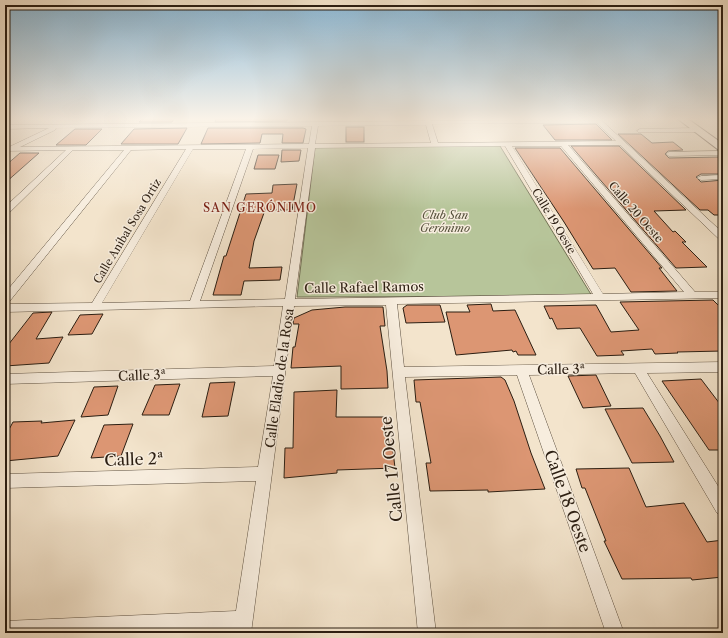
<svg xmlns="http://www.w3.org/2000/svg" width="728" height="638" font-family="'Libre Caslon Text',serif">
	<rect width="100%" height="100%" fill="#f3e4cc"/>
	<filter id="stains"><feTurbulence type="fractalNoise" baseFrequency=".005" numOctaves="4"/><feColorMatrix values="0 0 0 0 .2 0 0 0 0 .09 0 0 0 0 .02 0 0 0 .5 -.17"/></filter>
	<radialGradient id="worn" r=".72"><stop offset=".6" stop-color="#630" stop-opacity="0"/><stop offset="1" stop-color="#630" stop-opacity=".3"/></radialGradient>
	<path fill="#b7c59a" stroke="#717256" d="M 500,146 L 592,296 L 297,297 L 315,148 Z"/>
	<g fill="#dc9673" stroke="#2b1e12">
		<path d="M 142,119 L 174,119 L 172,122 L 139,122 Z"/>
		<path d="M 216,119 L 287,119 L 287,121 L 215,122 Z"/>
		<path d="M 596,124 L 612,140 L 555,140 L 543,125 Z"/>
		<rect x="346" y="127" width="18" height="15"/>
		<path d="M 187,128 L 178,144 L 121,144 L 134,129 Z"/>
		<path d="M 208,128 L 303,128 L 306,129 L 303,143 L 282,143 L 283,134 L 262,134 L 260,143 L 201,144 Z"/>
		<path d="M 75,129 L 102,129 L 86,145 L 56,145 Z"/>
		<path d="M 618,134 L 641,134 L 652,143 L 673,142 L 683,150 L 668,151 L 665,154 L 669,158 L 720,157 L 723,159 L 723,174 L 701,174 L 696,177 L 701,182 L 723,180 L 723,215 L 714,215 L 708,210 L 700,210 Z"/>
		<path d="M 571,146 L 619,146 L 686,210 L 654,211 L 673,232 L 675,231 L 686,242 L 682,242 L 707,267 L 676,268 Z"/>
		<path d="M 515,148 L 560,148 L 662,268 L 659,268 L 677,291 L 631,292 L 615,268 L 593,269 L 564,222 Z"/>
		<path d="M 282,150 L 301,150 L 299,161 L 281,162 Z"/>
		<path d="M 20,153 L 39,153 L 5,183 L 5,166 Z"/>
		<path d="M 258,155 L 279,155 L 275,169 L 254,169 Z"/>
		<path d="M 297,184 L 292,210 L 265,210 L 254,241 L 249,268 L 282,267 L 280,280 L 244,281 L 241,295 L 213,295 L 224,256 L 226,256 L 246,194 L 272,193 L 273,185 Z"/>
		<path d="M 713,300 L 718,305 L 723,305 L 723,351 L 677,352 L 678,353 L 655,354 L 652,349 L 621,351 L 624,355 L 597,356 L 580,328 L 557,329 L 552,318 L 550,319 L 544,306 L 596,305 L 611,332 L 639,330 L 620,302 Z"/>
		<path d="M 491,304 L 493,311 L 515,310 L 536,355 L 518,355 L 516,351 L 513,352 L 512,350 L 456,355 L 446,312 L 470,312 L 467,305 Z"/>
		<path d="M 407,305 L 440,305 L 445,322 L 406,323 L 403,308 Z"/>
		<path d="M 345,307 L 383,307 L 385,326 L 380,326 L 387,371 L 388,388 L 341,389 L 341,366 L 291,368 L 293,347 L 295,347 L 299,324 L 293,324 L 294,318 L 312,310 Z"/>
		<path d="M 52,312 L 36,339 L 63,337 L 49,363 L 5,366 L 5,349 L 33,313 Z"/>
		<path d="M 103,314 L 92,334 L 68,335 L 80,315 Z"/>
		<path d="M 596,375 L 611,406 L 583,408 L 568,376 Z"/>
		<path d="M 501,377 L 505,380 L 514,401 L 531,453 L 545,489 L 488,492 L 488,490 L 430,491 L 426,463 L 431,463 L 420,402 L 416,402 L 414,380 Z"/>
		<path d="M 701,379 L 723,408 L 723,450 L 709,450 L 662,381 Z"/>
		<path d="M 235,382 L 228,416 L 202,417 L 210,383 Z"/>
		<path d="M 180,384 L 169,415 L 142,415 L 155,385 Z"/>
		<path d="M 118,386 L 108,415 L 81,417 L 94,387 Z"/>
		<path d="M 337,390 L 336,417 L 389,417 L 395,468 L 337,470 L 337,473 L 284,478 L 285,448 L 293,448 L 294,392 Z"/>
		<path d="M 643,408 L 660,436 L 674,462 L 632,463 L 605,409 Z"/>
		<path d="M 75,420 L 58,456 L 5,461 L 5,437 L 13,422 L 42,421 L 41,423 Z"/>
		<path d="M 133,424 L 121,456 L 91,458 L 104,425 Z"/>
		<path d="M 629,468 L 646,507 L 684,503 L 707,542 L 723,540 L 723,577 L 692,580 L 691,578 L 622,579 L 604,541 L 606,541 L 585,488 L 582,488 L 576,469 Z"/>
	</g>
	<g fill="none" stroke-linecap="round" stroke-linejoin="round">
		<defs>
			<g id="street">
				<path d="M 424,119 L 430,119 L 431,121 L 600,119 L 723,233 L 723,241 L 720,240 L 620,145 L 568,145 L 695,292 L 723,292 L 723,298 L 397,304 L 404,367 L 723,362 L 723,372 L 647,373 L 723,494 L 723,516 L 717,513 L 635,373 L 529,375 L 624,633 L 606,633 L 517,375 L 405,377 L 436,633 L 418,633 L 386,305 L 294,306 L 251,633 L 233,633 L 233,630 L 157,633 L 5,633 L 5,621 L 236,611 L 256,481 L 5,488 L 5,474 L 258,467 L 273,376 L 5,384 L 5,374 L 274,366 L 283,306 L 5,312 L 5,304 L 92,303 L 186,149 L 131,150 L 9,302 L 5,303 L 5,293 L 124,150 L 73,150 L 8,214 L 5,214 L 5,207 L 66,150 L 5,151 L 5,147 L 9,147 L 49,128 L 5,129 L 5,125 L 425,121 ZM 597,123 L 616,141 L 438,143 L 432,124 ZM 426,125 L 431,143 L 315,144 L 318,126 ZM 312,126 L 309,144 L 20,147 L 55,130 L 56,128 ZM 505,146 L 593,294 L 295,299 L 315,148 ZM 512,146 L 561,146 L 684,292 L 603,294 ZM 308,148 L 285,299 L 200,301 L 253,149 ZM 193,149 L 246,149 L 190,301 L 102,303 Z"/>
				<path d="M 640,129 L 697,128 L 700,130 L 697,132 L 638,132 L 637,131 Z"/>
				<path d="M 723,151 L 723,155 L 669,156 L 666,154 L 669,152 Z"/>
				<path d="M 723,175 L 723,179 L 701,180 L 697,178 L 701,176 Z"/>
			</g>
			<path id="secondary" d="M 678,119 L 688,119 L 723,144 L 723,152 L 720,151 Z"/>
		</defs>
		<use href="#street" stroke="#5d5040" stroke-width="1"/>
		<use href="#secondary" stroke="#2b1e12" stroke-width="2"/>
		<use href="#street" fill="#f7edde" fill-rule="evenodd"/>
		<use href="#secondary" fill="#f7edde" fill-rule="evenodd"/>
	</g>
	<linearGradient id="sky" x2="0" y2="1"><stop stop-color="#8ab8d7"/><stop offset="0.57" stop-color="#faf3e8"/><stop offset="1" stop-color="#faf3e8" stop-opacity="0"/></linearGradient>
	<rect width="728" height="209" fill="url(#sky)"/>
	<g text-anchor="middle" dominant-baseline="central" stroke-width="3" stroke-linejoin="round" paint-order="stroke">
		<g font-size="11" fill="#2b1e12" stroke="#f7edde">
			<text transform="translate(636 212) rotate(49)">Calle 20 Oeste</text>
			<text transform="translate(554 221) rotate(59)">Calle 19 Oeste</text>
			<text transform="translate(127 231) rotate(-59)">Calle Aníbal Sosa Ortiz</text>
		</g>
		<g font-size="11" font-style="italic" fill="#55503b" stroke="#f7edde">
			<text x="445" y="215">Club San<tspan x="445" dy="13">Gerónimo</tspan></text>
		</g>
		<g font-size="12" letter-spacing="1" fill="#7a1f14" stroke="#f7edde">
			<text x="260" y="207">SAN GERÓNIMO</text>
		</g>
		<g font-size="13" fill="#2b1e12" stroke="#f7edde">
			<text transform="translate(364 287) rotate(-1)">Calle Rafael Ramos</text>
			<text transform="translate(561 369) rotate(-1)">Calle 3ª</text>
			<text transform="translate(142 375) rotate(-2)">Calle 3ª</text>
			<text transform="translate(279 378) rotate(-82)">Calle Eladio de la Rosa</text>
		</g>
		<g font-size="16" fill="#2b1e12" stroke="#f7edde">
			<text transform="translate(134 459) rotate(-2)">Calle 2ª</text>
			<text transform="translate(391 469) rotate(-96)">Calle 17 Oeste</text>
			<text transform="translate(568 501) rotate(70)">Calle 18 Oeste</text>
		</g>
	</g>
	<rect width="728" height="638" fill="none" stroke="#f3e4cc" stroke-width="20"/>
	<rect x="6" y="6" width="716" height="626" fill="none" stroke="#2b1e12" stroke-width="2"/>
	<rect x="10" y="10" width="708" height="618" fill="none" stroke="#2b1e12"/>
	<rect width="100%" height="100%" filter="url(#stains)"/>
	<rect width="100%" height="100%" fill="url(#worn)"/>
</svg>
